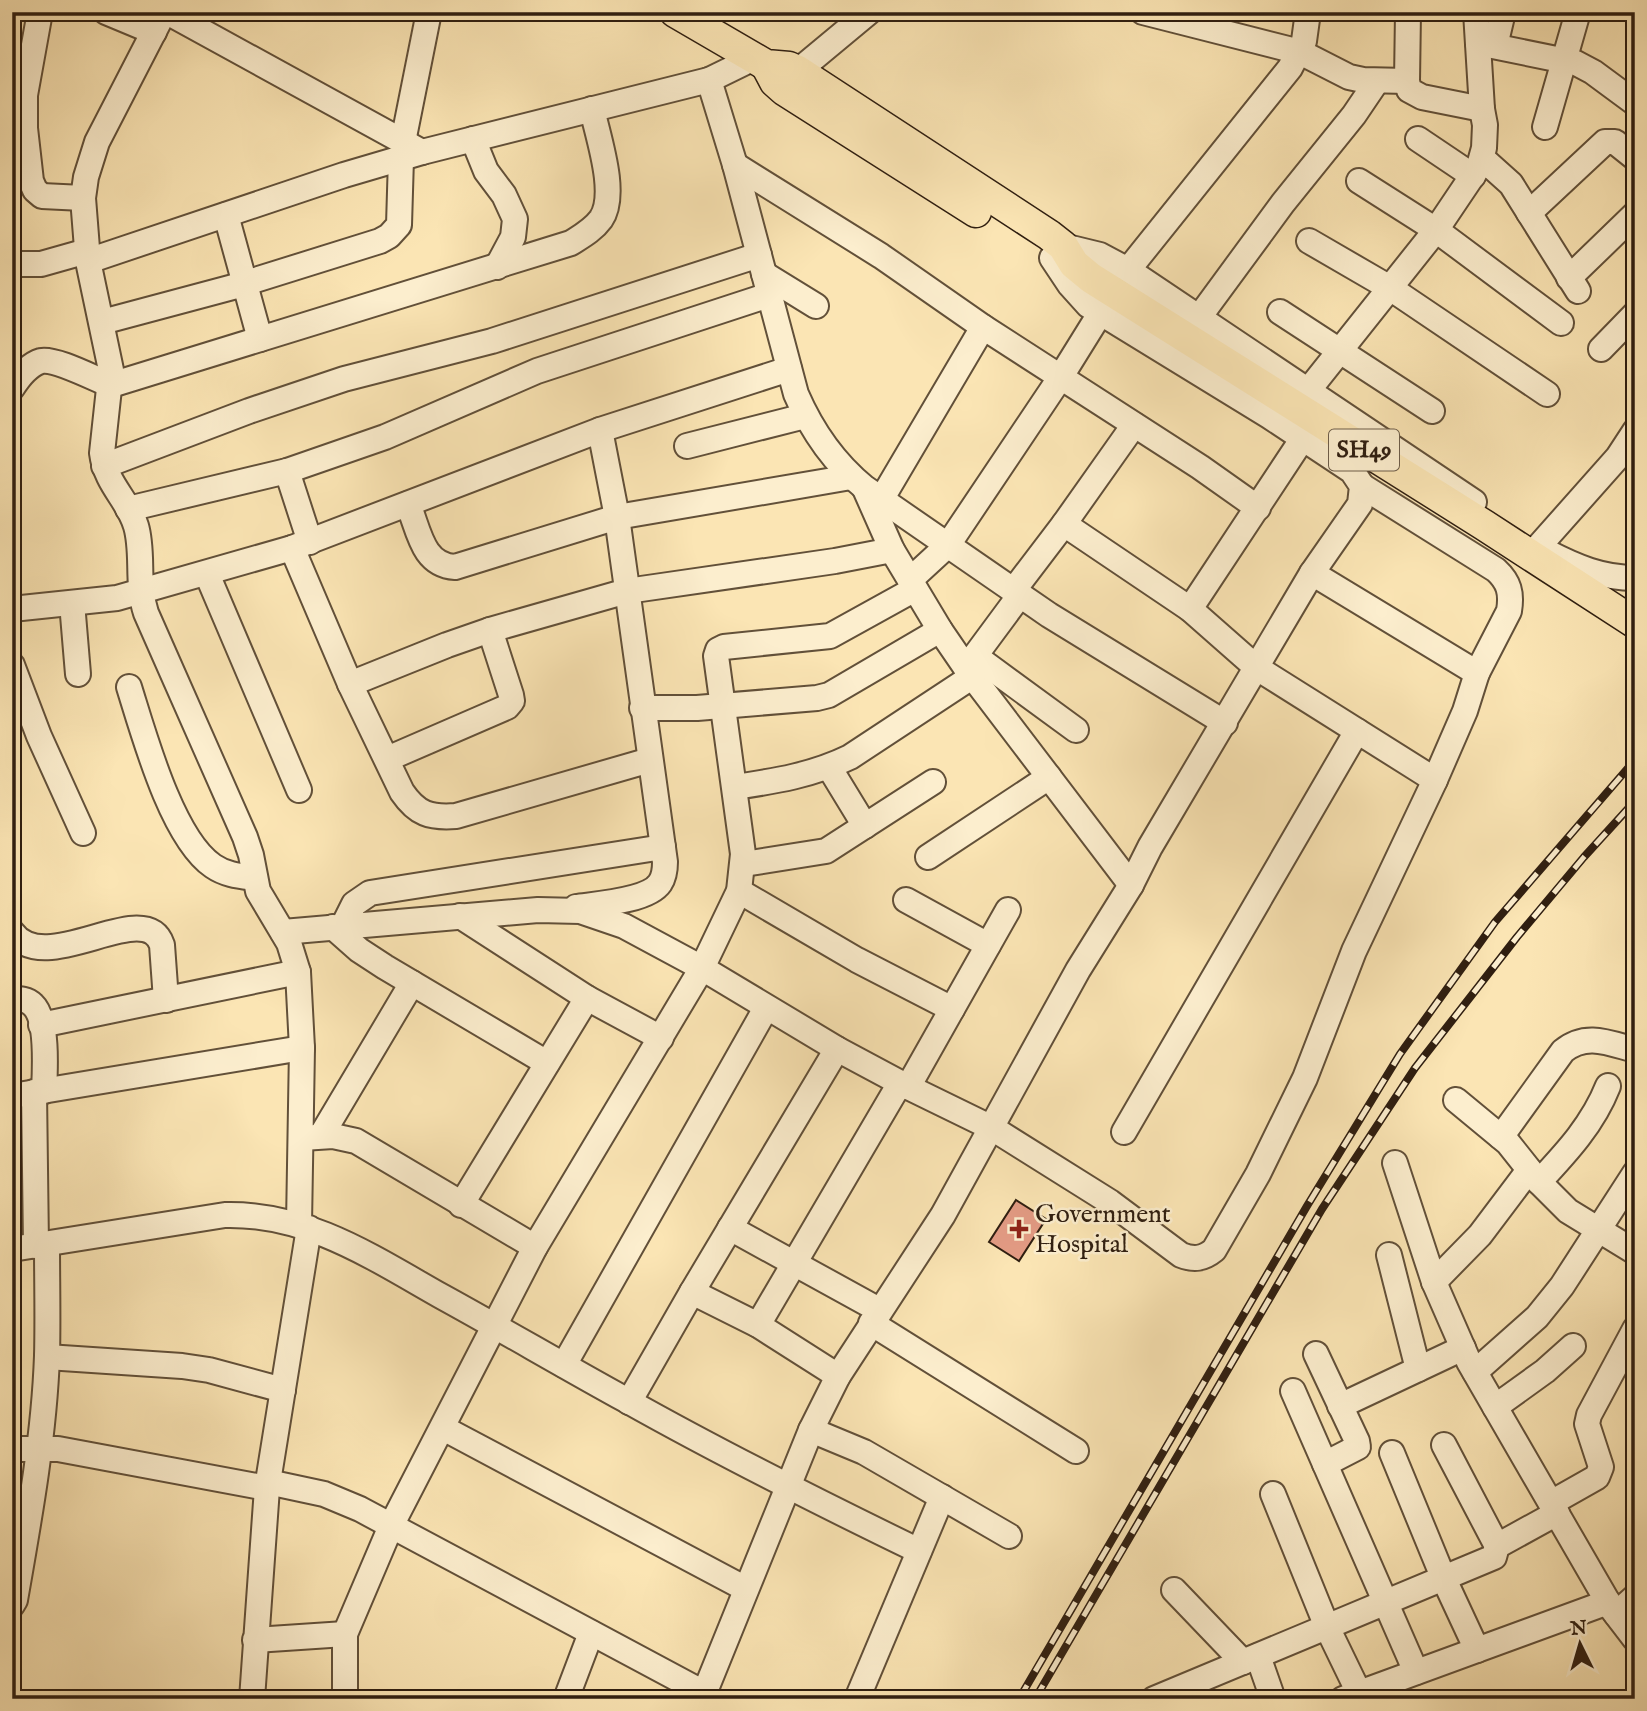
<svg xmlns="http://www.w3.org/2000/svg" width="1647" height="1711" font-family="'IM FELL English',serif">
	<rect width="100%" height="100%" fill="#fbe5b4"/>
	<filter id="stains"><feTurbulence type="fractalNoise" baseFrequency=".00286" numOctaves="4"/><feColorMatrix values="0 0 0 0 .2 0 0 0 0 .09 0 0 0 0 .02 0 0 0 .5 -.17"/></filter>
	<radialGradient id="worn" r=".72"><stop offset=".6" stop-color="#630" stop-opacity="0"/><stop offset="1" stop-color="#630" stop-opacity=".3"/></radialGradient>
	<path fill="#e39b84" stroke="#2f1e10" stroke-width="2" d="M 1016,1200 L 1046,1219 L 1019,1261 L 989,1242 Z"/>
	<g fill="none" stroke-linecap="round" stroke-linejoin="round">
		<defs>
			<g id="minor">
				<path d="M 40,12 L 25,95 L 25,128 L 31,181 L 35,190 L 42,196 L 83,198"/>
				<path d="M 106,12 L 154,32"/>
				<path d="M 164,12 L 97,142 L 86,177 L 83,198 L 88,261 L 111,370 L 102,453 C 106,485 128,499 136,526 C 144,553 136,583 146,613 L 245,837 L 251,855 L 258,891 L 289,943 L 298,972 L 302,1048 L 299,1224"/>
				<path d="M 167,12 L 422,152"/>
				<path d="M 1143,12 L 1300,52 L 1349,77 L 1363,80 L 1407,81"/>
				<path d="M 1408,12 L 1407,81 L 1409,90 L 1422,97 L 1482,109"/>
				<path d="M 1478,43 L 1576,63 L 1593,72 L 1635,103"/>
				<path d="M 1495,46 L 1503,12"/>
				<path d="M 798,71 L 869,12"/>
				<path d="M 709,80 L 735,165 L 796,394 C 812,431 833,462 865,488 L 1049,615 L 1225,723"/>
				<path d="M 1545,127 L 1578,12"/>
				<path d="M 473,139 L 486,171 L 504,195 L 515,219 L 513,237 L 497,267"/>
				<path d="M 1418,139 L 1473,176"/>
				<path d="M 403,142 L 429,12"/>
				<path d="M 1482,158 L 1511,184 L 1578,291"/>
				<path d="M 735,165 L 881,256 L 983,327 L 1200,467 L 1258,508"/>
				<path d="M 1359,181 L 1436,230 L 1561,323"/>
				<path d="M 1529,213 L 1605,142 L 1615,142 L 1635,158"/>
				<path d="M 226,215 L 260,339"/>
				<path d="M 1309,241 L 1390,288 L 1547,394"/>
				<path d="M 1063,246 L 1100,255 L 1128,270 L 1474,502"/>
				<path d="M 88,261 L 344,175 L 422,152 L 709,80 L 754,58"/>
				<path d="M 12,264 L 41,264 L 87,251"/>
				<path d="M 1128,270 L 1290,68 L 1304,41 L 1308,12"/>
				<path d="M 764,274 L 816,306"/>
				<path d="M 1569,278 L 1635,214"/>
				<path d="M 1280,312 L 1432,411"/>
				<path d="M 1200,316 L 1283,203 L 1354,115 L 1377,81"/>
				<path d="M 102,322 L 233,287 L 380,241 L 389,236 L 399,225 L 401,158"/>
				<path d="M 1601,349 L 1635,314"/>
				<path d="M 12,388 C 19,377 28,365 41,361 C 56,358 95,379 111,385 L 571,243 C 582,236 593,230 601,219 C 618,194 598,137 592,109"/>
				<path d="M 1307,392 L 1436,230 L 1479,166 L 1484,148 L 1485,125 L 1482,109 L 1476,12"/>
				<path d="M 687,446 L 805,416"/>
				<path d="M 104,466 L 249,411 L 344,379 L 492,341 L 759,255"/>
				<path d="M 287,471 L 310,542"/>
				<path d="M 865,489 L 892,550 L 940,630 L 966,668 L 1131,885"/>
				<path d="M 881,500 L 983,327"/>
				<path d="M 408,504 C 419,530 422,565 455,567 L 617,517 L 851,477"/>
				<path d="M 128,509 L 287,471 L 385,437 L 537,371 L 769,295"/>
				<path d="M 1064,524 L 1190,609 L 1257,668 L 1435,780"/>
				<path d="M 1539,546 L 1618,457 L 1635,431"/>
				<path d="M 292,548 L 350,684 L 402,792 C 417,814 430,818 456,816 L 650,760"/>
				<path d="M 1547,552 C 1576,567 1602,578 1635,578"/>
				<path d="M 1312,573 L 1477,673"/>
				<path d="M 207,574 L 299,790"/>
				<path d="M 910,580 L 948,545 L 1060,378 L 1101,312"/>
				<path d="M 1013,591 L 1064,524 L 1134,425"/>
				<path d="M 72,603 L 78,674"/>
				<path d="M 12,609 L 117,598 L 292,548 L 600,430 L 789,369"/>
				<path d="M 1190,609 L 1303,438"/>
				<path d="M 975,656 L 1076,730"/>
				<path d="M 12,665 L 39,736 L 83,833"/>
				<path d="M 966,668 L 1020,595"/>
				<path d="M 350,684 L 447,645 L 490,630 L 627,591 L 835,561 L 892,550"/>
				<path d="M 129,687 C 144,735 172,838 213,866 C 226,875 240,876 255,878"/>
				<path d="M 642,708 L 697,708 L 817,698 L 829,695 L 940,630"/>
				<path d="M 387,759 L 507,707 L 512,701 L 511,695 L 490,630"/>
				<path d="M 829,767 L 865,826"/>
				<path d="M 735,787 C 776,781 813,775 850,757 L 973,676"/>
				<path d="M 928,857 L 1049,777"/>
				<path d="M 744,864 L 826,851 L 933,782"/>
				<path d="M 739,891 L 857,960 L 952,1009"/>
				<path d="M 906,900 L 988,945"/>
				<path d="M 576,907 C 597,904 648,901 660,883 C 664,877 665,869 665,862 L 617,517 L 600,430"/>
				<path d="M 460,916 L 587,998 L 661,1038"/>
				<path d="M 343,926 L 354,904 L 370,893 L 663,847"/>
				<path d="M 333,927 L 359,950 L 385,967 L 547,1063"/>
				<path d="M 12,932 C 45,980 145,895 162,945 L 166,1000"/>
				<path d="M 283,932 L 538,910 L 580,911 L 624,926 L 702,968 L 837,1049 L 908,1087 L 992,1128 L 1110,1202 L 1181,1255 C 1194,1260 1203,1259 1214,1250 L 1258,1174 L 1305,1078 L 1354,951 L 1435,780 L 1465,711 L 1477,673 L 1509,611 C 1512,593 1509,582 1496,570 L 1362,486"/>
				<path d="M 12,999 C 20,999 27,999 33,1005 C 48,1019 45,1071 44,1091"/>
				<path d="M 41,1025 L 298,972"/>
				<path d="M 908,1087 L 1008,910"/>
				<path d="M 34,1092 L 36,1246"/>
				<path d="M 12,1096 L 302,1048"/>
				<path d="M 1456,1100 L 1508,1143 L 1539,1182 L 1568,1211 L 1635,1252"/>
				<path d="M 1124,1132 L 1357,731"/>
				<path d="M 321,1136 L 412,983"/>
				<path d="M 1501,1137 L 1563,1051 C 1586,1032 1609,1043 1635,1050"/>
				<path d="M 302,1138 L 333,1136 L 356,1141 L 535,1247"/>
				<path d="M 1395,1163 L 1434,1282 L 1469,1362 L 1612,1609 L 1635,1639"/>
				<path d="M 1539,1182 C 1567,1152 1593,1124 1608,1086"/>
				<path d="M 461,1205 L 587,998"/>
				<path d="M 730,1228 L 879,1310"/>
				<path d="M 12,1249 L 225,1215 C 307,1213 372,1257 441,1296 C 503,1330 564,1366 626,1400 C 722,1454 820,1503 919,1551"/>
				<path d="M 1389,1255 L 1418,1369"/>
				<path d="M 1434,1282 L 1480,1235 L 1529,1170"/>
				<path d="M 692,1292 L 758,1325 L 838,1376"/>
				<path d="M 871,1323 L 1076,1451"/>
				<path d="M 758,1325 L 900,1083"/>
				<path d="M 1316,1354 L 1357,1441 L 1358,1447 L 1325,1464"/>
				<path d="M 47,1357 L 182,1366 L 209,1370 L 283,1390"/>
				<path d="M 564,1365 L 766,1008"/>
				<path d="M 1475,1372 L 1537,1317 L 1562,1286 L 1635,1173"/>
				<path d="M 1293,1391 L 1416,1672"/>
				<path d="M 629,1402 L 692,1292 L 837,1049"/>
				<path d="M 1340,1406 L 1463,1348"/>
				<path d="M 1495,1407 L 1545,1371 L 1573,1346"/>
				<path d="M 443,1428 L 746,1589"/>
				<path d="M 811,1430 L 864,1452 L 1009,1536"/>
				<path d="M 1444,1445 L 1497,1546"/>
				<path d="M 12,1449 L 58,1449 L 267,1488"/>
				<path d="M 1392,1453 L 1443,1577 L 1477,1650"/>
				<path d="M 268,1482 L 324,1494 L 360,1509 L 704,1693"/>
				<path d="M 1273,1494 L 1327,1627 L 1359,1693"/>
				<path d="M 1551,1503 L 1597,1477 L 1601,1467 L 1587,1424 L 1589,1415 L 1635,1329"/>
				<path d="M 1174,1590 L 1243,1662"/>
				<path d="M 12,1605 L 15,1600 C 29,1520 44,1438 47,1356 C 48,1319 47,1282 47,1244"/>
				<path d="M 1616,1614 L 1635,1597"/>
				<path d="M 255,1640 L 345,1634"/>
				<path d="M 1258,1656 L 1273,1699"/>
				<path d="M 252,1699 L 267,1488 L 309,1228"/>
				<path d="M 345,1699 L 345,1634 L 391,1526 L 535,1247 L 702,968 L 739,891 L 743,854 L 716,656 L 718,650 L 724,647 L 830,636 L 915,589"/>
				<path d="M 566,1699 L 591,1633"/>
				<path d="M 702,1699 L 811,1430 L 838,1376 L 943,1215 L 1078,970 L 1131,885 L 1150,847 L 1312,573 L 1360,504 L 1362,486 L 1352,471 L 1269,416 L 1088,305 L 1070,285 L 1052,258"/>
				<path d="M 857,1699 L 942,1497"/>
				<path d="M 1154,1699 L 1494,1557 L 1497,1546 L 1557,1513"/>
				<path d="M 1343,1699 L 1608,1602"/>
			</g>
			<g id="major">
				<path d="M 675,12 L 766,65 L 789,67 L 798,71 L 1049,235 L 1063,246 L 1074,264 L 1091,278 L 1484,525 L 1635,623"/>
				<path d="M 766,65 L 775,82 L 784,90 L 976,212"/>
			</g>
		</defs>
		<use href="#minor" stroke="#625039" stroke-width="28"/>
		<use href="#major" stroke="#2f1e10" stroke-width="33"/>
		<use href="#minor" stroke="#fceece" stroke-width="24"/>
		<use href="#major" stroke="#fbe5b4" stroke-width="30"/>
		<defs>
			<g id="rail">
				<path d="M 1019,1699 L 1307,1206 L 1400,1054 L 1495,922 L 1635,760"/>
				<path d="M 1035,1699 L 1322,1209 L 1415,1068 L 1517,937 L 1584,857 L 1635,801"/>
			</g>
		</defs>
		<use href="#rail" stroke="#2f1e10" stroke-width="8"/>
		<use href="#rail" stroke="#fceece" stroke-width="5" stroke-dasharray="16" stroke-linecap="butt"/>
	</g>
	<path fill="#8f2418" stroke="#fceece" stroke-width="2.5" d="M1015.5 1218.5h7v7h7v7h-7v7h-7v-7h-7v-7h7z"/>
	<g text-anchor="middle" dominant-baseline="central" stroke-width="5" stroke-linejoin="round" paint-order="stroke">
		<rect fill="#fceece" stroke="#6c5c49" stroke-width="2" x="1329" y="429.5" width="70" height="41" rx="5"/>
		<g font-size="24" font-weight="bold" fill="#2f1e10">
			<text x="1364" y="450">SH49</text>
		</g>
		<g font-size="26" fill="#2f1e10" stroke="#fceece" text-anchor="start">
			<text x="1035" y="1214">Government<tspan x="1035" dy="30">Hospital</tspan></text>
		</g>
	</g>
	<rect width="1647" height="1711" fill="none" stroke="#fbe5b4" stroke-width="42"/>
	<rect x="14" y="14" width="1619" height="1683" fill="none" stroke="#2f1e10" stroke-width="3.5"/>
	<rect x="21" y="21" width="1605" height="1669" fill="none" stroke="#2f1e10" stroke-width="2"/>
	<g transform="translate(1580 1644) rotate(355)" stroke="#fceece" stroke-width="5" paint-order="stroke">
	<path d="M0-5L12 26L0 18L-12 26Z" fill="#2f1e10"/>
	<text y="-10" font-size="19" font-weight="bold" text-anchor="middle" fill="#2f1e10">N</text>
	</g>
	<rect width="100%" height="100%" filter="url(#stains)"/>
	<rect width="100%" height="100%" fill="url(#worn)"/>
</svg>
